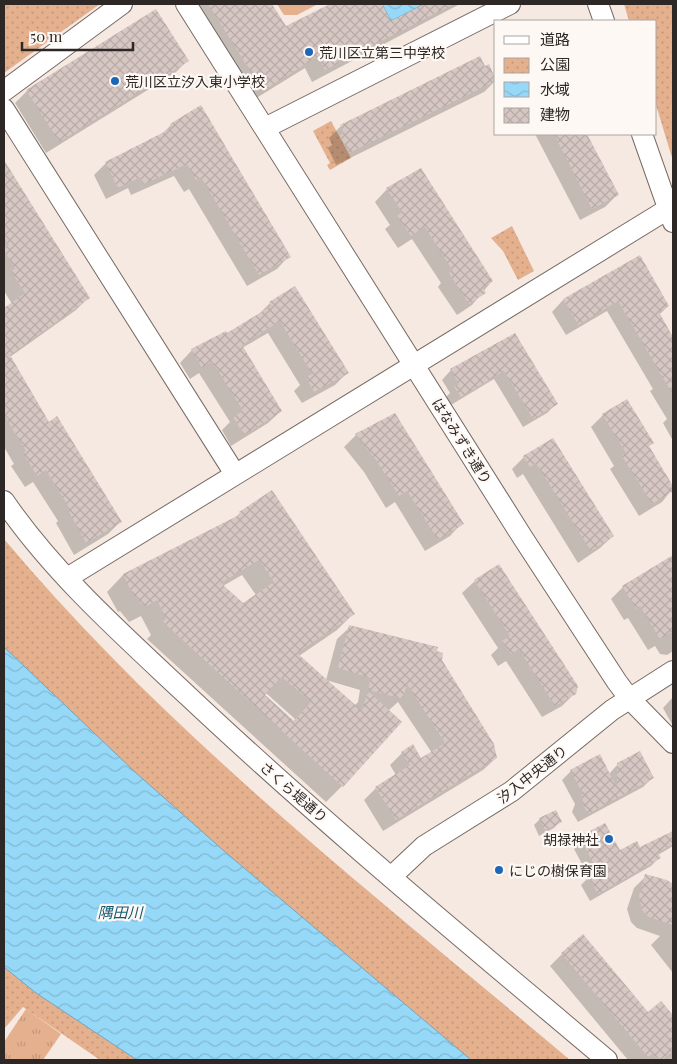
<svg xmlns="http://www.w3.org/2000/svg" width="677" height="1064" font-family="'Playfair Display','Noto Sans JP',serif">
	<defs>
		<pattern id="grass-tufts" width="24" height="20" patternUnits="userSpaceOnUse" patternTransform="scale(1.25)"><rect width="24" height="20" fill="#e4b08d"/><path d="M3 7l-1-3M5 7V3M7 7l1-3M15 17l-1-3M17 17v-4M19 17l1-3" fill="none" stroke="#c4977a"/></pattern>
		<pattern id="park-dots" width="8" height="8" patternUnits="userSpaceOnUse" patternTransform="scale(1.25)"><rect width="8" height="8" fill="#e4b08d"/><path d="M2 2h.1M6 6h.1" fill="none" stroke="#c4977a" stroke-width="1.8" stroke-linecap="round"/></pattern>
		<pattern id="water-waves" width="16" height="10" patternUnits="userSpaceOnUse" patternTransform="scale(1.25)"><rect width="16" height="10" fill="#96d8f7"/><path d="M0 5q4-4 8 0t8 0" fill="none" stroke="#82b9d4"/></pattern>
		<pattern id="building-cross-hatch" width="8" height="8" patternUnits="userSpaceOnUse" patternTransform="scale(1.25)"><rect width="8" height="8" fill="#d6c7c3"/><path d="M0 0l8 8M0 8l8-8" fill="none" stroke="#b8aba7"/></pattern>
	</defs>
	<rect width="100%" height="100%" fill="#f6e9e1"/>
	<path fill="url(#grass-tufts)" d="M 26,1009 L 61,1034 L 43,1060 L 4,1060 L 4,1042 Z"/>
	<g fill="url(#park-dots)">
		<path d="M 4,4 L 100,4 L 4,73 Z"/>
		<path d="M 624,4 L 673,4 L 673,161 L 656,105 L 656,21 L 629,21 Z"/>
		<path d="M 331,121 L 351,158 L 330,170 L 327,165 L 330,163 L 313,131 Z"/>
		<path d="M 512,226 L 534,271 L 518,280 L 503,251 L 491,238 Z"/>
		<path d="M 4,539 C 169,736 375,895 570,1060 L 471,1060 L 224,851 L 135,772 L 4,647 Z"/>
		<path d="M 4,967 L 36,993 L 137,1060 L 100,1060 L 23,1007 L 4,1029 Z"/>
	</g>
	<path fill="#e4b08d" d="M 277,4 L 318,4 L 297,15 L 284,15 Z"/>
	<g fill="url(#water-waves)" stroke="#76a3b8">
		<path d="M 382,4 L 425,4 L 391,21 Z"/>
		<path d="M 4,647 L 135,772 L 224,851 L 471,1060 L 137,1060 L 36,993 L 4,967 Z"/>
	</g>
	<g fill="#0003" fill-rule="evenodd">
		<path d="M 188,4 L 271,4 L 286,28 L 333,4 L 380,4 L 390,23 L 426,4 L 460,4 L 312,82 L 305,68 L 250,102 Z"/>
		<path d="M 187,61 L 175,73 L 46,153 L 15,103 L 27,91 Z"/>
		<path d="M 489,65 L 496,80 L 484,92 L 336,165 L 328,148 L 332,145 L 329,138 L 341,126 Z"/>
		<path d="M 171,125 L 289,256 L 277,269 L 247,286 L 189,189 L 184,192 L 174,176 L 131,195 L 128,188 L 106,199 L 94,175 L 106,163 L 160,136 Z"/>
		<path d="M 535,134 L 586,134 L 617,195 L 605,207 L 580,220 Z"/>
		<path d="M 4,162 L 88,298 L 76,310 L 10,357 L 49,424 L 120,522 L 108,534 L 74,555 L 56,523 L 58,521 L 33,482 L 25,487 L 11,466 L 14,464 L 4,447 L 4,310 L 12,304 L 4,291 Z"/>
		<path d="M 387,189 L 492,281 L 472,305 L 457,315 L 438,287 L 441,283 L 412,239 L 398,248 L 385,229 L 390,225 L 375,202 Z"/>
		<path d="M 639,257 L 668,306 L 659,315 L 673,340 L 673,346 L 668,352 L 673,360 L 673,441 L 663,423 L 667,419 L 650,391 L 653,389 L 607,311 L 566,335 L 552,312 L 563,300 Z"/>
		<path d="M 295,287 L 347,373 L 335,385 L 302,403 L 294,391 L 300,385 L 268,333 L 242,348 L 281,411 L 268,423 L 231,446 L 222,430 L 230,422 L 199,373 L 190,379 L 180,363 L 192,350 L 227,335 L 257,316 L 270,303 Z"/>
		<path d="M 484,350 L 486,352 L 557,403 L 547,413 L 523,427 L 494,379 L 451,405 L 446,397 L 450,393 L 442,380 L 451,370 Z"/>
		<path d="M 603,415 L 653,443 L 648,447 L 673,488 L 662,502 L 639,516 L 610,469 L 614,466 L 591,427 Z"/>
		<path d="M 356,435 L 462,523 L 450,536 L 425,551 L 395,502 L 386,508 L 364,472 L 344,447 Z"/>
		<path d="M 553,439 L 613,536 L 600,548 L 578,563 L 523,474 L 517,478 L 512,469 L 524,457 Z"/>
		<path d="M 240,513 L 353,614 L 337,630 L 299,656 L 354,706 L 358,702 L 360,690 L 326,680 L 337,639 L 350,627 L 436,652 L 496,758 L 483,770 L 383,831 L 364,800 L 376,788 L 396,775 L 390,765 L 402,753 L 421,760 L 432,753 L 398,702 L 388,711 L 342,786 L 326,802 L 147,639 L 151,635 L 141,616 L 129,622 L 120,611 L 118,612 L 107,592 L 123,575 L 235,518 ZM 242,575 L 256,595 L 242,604 L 223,586 ZM 266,693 L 295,719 L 293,722 L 264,696 Z"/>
		<path d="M 673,556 L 673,651 L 667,655 L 660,654 L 655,646 L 648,650 L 628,618 L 624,620 L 611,599 L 623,587 Z"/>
		<path d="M 475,581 L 575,693 L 562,706 L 542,717 L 506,661 L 498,666 L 491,655 L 498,648 L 462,593 Z"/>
		<path d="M 673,697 L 673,726 L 663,708 Z"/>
		<path d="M 618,764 L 653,777 L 643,787 L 578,822 L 572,812 L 575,804 L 562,780 L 571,771 L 609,774 Z"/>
		<path d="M 540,819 L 560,822 L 554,828 L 539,836 L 534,825 Z"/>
		<path d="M 673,833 L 673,846 L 658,855 L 659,858 L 651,866 L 590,901 L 581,885 L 589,877 L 574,849 L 585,835 L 619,852 L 640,849 Z"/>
		<path d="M 646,876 L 666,881 L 673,887 L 673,973 L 651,945 L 660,936 L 637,928 L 631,922 L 627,909 L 634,888 Z"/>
		<path d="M 562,954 L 648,1014 L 661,1003 L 673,1017 L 673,1060 L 628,1060 L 550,966 Z"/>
	</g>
	<g fill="url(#building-cross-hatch)" fill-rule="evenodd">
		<path d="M 208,4 L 272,4 L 286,26 L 330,4 L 382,4 L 391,21 L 425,4 L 454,4 L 325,70 L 318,56 L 263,91 Z"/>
		<path d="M 156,9 L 189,61 L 59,142 L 26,90 Z"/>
		<path d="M 480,56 L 485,66 L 489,64 L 496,81 L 349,153 L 340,135 L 344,133 L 340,125 Z"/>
		<path d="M 201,105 L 291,257 L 259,275 L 201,177 L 196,180 L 187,164 L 144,184 L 141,177 L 118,188 L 105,162 L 172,128 L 170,124 Z"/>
		<path d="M 554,134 L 587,134 L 619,195 L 592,209 Z"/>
		<path d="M 4,160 L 90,298 L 10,355 L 49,422 L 57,416 L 122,522 L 86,543 L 68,510 L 70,509 L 46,470 L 37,476 L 23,453 L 26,451 L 4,415 L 4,308 L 25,293 L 11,271 L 15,269 L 4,250 L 9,245 L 4,237 Z"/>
		<path d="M 421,168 L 493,281 L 483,288 L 486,293 L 469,304 L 449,273 L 453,271 L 425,227 L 411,236 L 397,216 L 402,212 L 386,188 Z"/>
		<path d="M 640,255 L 669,306 L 659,312 L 673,337 L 673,395 L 618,301 L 578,325 L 563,299 Z"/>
		<path d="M 295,286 L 349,373 L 314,392 L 306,377 L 312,374 L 280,321 L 242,345 L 282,411 L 244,435 L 233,417 L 243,411 L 212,361 L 202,368 L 191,349 L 226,331 L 227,333 L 271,306 L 269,302 Z"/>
		<path d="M 515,333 L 558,404 L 533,419 L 504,371 L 461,397 L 454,387 L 459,384 L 450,369 Z"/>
		<path d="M 627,399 L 654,443 L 649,446 L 673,486 L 673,491 L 652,504 L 622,456 L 626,453 L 602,414 Z"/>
		<path d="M 395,413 L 464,524 L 438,540 L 407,491 L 399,496 L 376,460 L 355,434 Z"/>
		<path d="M 553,438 L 614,536 L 591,551 L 536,463 L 530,467 L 523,456 Z"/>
		<path d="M 272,490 L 355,614 L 297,653 L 362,711 L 368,691 L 402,722 L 343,787 L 163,622 L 166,618 L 157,600 L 145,607 L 143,603 L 141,604 L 137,596 L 134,597 L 123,574 L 241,514 L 239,512 ZM 259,560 L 274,582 L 243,603 L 221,583 ZM 282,677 L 311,702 L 294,721 L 265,695 Z"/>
		<path d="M 673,555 L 673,631 L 660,639 L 640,606 L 636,609 L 622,586 Z"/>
		<path d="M 499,564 L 578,686 L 576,694 L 555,706 L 519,649 L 511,654 L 502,641 L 510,636 L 474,580 Z"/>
		<path d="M 349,625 L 438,647 L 437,651 L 443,653 L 442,660 L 494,744 L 497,758 L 396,820 L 375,787 L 410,765 L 401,752 L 413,744 L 421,758 L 445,743 L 407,684 L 403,699 L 368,690 L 371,678 L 338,668 Z"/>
		<path d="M 640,751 L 654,778 L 588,814 L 581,801 L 583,800 L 581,795 L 583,794 L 570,770 L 600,754 L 617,788 L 617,763 Z"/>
		<path d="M 556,810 L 562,822 L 545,830 L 539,818 Z"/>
		<path d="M 605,823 L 620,850 L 637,841 L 640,847 L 673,831 L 673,844 L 658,853 L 661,858 L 598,894 L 588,876 L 597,871 L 581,840 L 586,838 L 584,834 Z"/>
		<path d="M 645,874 L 667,880 L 673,884 L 673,925 L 649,917 L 642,910 L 639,896 Z"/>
		<path d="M 583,934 L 648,1012 L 661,1001 L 673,1015 L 673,1051 L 662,1060 L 652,1054 L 648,1057 L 561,953 Z"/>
	</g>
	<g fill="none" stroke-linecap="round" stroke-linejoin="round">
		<defs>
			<g id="tertiary">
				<path d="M 186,4 L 523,538 L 617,682 L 629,698 L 673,743"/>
				<path d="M 598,4 L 604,21"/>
				<path d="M 4,91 L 122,4"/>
				<path d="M 4,109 L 235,474"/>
				<path d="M 265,128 L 510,4"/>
				<path d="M 642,134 L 673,222"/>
				<path d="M 4,501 C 54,574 123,635 188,696 C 323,823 466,941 607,1060"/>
				<path d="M 67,578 L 668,209"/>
				<path d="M 391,877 L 424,846 L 512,791 L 612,710 L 673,671"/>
			</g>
		</defs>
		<use href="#tertiary" stroke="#776b64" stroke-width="22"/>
		<use href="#tertiary" stroke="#fff" stroke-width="20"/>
	</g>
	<g fill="#1c67b6" stroke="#fef8f5" stroke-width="2">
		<circle cx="309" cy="52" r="5"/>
		<circle cx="115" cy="81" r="5"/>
		<circle cx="609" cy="839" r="5"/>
		<circle cx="499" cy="870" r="5"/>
	</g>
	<g text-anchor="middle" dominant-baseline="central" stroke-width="4.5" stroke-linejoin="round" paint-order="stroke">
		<g font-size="14" fill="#2d2825" stroke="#fef8f5" text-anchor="start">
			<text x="319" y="52">荒川区立第三中学校</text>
			<text x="125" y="81">荒川区立汐入東小学校</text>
			<text x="599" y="839" text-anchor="end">胡禄神社</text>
			<text x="509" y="870">にじの樹保育園</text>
		</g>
		<g font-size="14" fill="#2d2825" stroke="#fef8f5">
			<text transform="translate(462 441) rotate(58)">はなみずき通り</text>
			<text transform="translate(532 774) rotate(-38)">汐入中央通り</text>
			<text transform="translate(294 792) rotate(41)">さくら堤通り</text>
		</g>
		<g font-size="15" font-style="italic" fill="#155a74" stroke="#fef8f5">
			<text x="120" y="912">隅田川</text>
		</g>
	</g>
	<rect width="677" height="1064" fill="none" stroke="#2d2825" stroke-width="10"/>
	<rect x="494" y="20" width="162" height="115" fill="#fef8f5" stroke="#aaa5a2"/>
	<rect x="504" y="36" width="25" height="8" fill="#ffffff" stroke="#aaa5a2"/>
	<text x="540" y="45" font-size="15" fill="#2d2825">道路</text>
	<rect x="504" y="58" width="25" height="15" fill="url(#park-dots)" stroke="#aaa5a2"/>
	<text x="540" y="70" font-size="15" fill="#2d2825">公園</text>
	<rect x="504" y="82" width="25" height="15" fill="url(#water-waves)" stroke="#aaa5a2"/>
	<text x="540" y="95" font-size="15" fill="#2d2825">水域</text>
	<rect x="504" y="108" width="25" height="15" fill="url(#building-cross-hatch)" stroke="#aaa5a2"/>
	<text x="540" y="120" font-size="15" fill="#2d2825">建物</text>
	<path d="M22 42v8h111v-8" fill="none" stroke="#2d2825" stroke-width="2.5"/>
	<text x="30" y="42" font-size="15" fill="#2d2825" stroke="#fef8f5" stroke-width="4" paint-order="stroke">50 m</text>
</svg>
